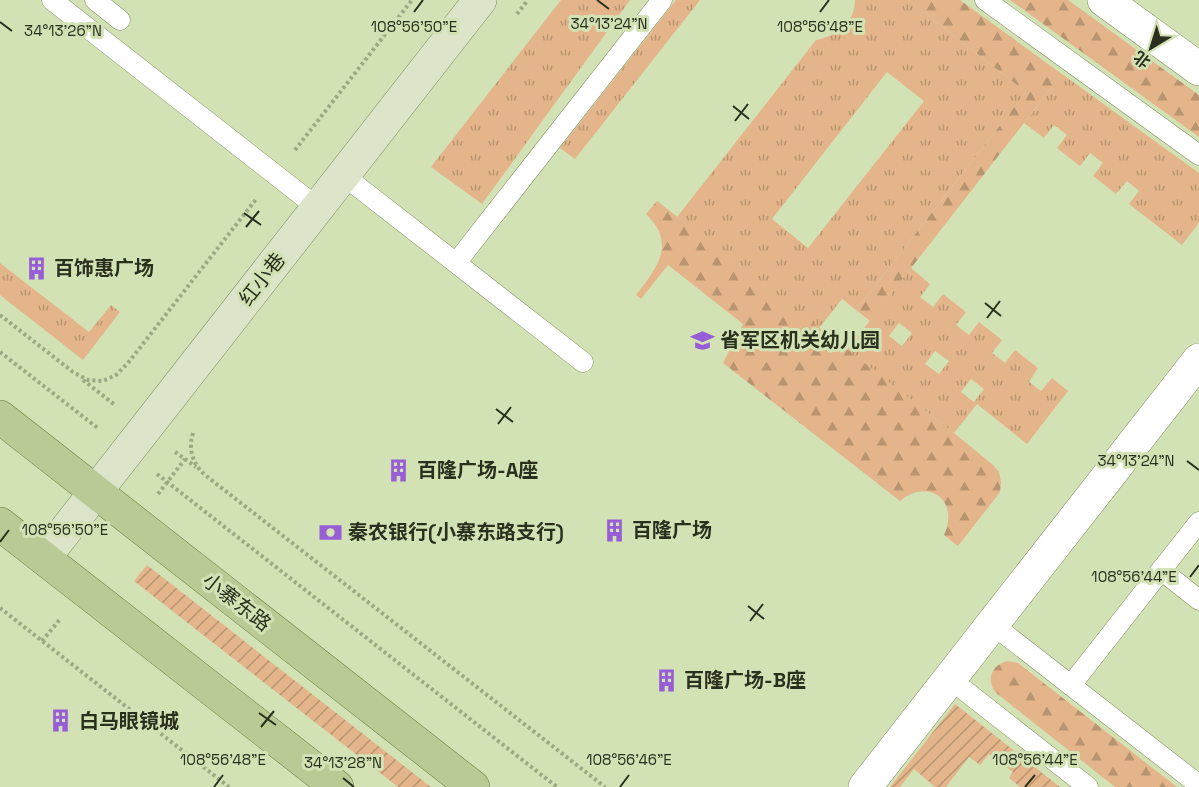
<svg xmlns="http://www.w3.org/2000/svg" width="1199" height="787" font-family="'Space Grotesk','Noto Sans SC',sans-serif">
	<defs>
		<pattern id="grass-tufts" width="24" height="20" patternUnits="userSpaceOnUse" patternTransform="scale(1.5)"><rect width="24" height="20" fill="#e4b58a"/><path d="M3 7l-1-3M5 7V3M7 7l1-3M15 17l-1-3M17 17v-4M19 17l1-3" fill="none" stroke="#b99470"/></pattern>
		<pattern id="forest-firs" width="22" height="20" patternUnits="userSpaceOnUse" patternTransform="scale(1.5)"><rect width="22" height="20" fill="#e4b58a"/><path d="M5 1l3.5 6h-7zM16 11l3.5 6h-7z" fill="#b99470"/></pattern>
		<pattern id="garden-furrows" width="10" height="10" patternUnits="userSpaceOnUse" patternTransform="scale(1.5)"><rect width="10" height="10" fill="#e4b58a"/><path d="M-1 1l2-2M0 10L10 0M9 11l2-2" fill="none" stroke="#b99470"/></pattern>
	</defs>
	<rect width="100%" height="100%" fill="#d2e2b4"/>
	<g fill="url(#grass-tufts)" fill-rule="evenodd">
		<path d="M 561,0 L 630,0 L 482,204 L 431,167 Z"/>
		<path d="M 676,0 L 700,0 L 575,159 L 560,148 Z"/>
		<path d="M 855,0 L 908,0 L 1026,92 L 856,310 L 842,299 L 819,328 L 677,217 L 816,40 C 837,36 855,23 855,0 ZM 887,72 L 924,101 L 808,248 L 772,219 Z"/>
		<path d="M 1062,74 L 1199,173 L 1199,223 L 1182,245 L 1129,204 L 1139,191 L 1127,181 L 1116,194 L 1093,176 L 1103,163 L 1090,153 L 1080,166 L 1057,148 L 1067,135 L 1054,125 L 1044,138 L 1024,123 Z"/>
		<path d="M 0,263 L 89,332 L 111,305 L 120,312 L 83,360 L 0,295 Z"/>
		<path d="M 911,268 L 930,284 L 920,297 L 933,307 L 943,294 L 966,312 L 956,325 L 969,335 L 979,322 L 1002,340 L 992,353 L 1005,363 L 1015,350 L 1038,368 L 1029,382 L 1041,391 L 1052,378 L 1068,391 L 1027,444 L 977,404 L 954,433 L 847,350 ZM 899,323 L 912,333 L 902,346 L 889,336 ZM 935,351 L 949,361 L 939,374 L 925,364 ZM 971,379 L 984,389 L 974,402 L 961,392 Z"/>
	</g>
	<g fill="url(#forest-firs)">
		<path d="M 908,0 L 960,0 L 1062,74 L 870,321 L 856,310 L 1026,92 Z"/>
		<path d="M 1010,0 L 1068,0 L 1199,95 L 1199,137 Z"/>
		<path d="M 657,201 L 954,433 L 993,465 L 999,472 L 1001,482 L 1000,492 L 997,496 L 958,546 L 944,535 C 960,501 929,477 900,501 L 723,363 L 743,324 L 668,265 L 641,299 L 636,295 C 657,268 677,244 646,214 Z"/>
		<path d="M 1007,661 L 1018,663 L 1177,787 L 1115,787 L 995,692 C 986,679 992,665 1007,661 Z"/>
	</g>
	<g fill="url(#garden-furrows)">
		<path d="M 147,565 L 431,787 L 398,787 L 134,581 Z"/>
		<path d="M 955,704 L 1060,787 L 1020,787 L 1009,778 L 1013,772 L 989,754 L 980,765 L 969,757 L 946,787 L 935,787 L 914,769 L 900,787 L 890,787 Z"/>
	</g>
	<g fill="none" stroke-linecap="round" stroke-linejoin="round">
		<defs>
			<g id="lane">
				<path d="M 52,0 L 318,208"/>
				<path d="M 95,0 L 120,20"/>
				<path d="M 985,0 L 1199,155"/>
				<path d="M 343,175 L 583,362"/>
				<path d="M 456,263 L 662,0"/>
				<path d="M 1161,570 L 1199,600"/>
				<path d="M 992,624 L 1199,785"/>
				<path d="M 950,679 L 1088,787"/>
				<path d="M 1071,685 L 1199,522"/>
			</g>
			<g id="street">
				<path d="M 1104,0 L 1199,69"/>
				<path d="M 865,787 L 1199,360"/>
			</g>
			<path id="secondary" d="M 44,558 L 480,0"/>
			<g id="primary">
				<path d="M 0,417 L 473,787"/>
				<path d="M 0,524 L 337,787"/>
			</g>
		</defs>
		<use href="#lane" stroke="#808f64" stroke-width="21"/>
		<use href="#street" stroke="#808f64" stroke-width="34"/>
		<use href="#secondary" stroke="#808f64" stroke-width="34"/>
		<use href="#primary" stroke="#6a7d3e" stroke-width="34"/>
		<g stroke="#9ca984" stroke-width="4" stroke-dasharray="3 3" stroke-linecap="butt">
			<path d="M 517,14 L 528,0"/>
			<path d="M 295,150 L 412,0"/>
			<path d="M 0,315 L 73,372 L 88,380 L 103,381 L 116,375 L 128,363 L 257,198"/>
			<path d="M 0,352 L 99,429"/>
			<path d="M 83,380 L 115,405"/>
			<path d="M 193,433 C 188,449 192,463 205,475 L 605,787"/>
			<path d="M 175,452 L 196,467"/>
			<path d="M 157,474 L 557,787"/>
			<path d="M 158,494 L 185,459"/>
			<path d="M 0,608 L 229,787"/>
			<path d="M 42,641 L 61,618"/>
		</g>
		<use href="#lane" stroke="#fff" stroke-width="20"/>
		<use href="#street" stroke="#fff" stroke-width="33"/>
		<use href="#secondary" stroke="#dce4ca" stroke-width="33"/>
		<use href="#primary" stroke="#baca95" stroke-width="33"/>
	</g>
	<path fill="none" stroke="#2a301e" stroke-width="2" d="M 597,0 L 609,9M 414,12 L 423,0M 820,12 L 829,0M 0,22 L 12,31M 733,106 L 749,119M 735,121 L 748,104M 244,213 L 261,225M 246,227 L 259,211M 985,303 L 1001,316M 987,318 L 1000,301M 496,409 L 513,422M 498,424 L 511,407M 1187,461 L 1199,470M 0,542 L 9,530M 1190,577 L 1199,565M 748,606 L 764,619M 750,621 L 763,604M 259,713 L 276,725M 261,727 L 274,711M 343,778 L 354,787M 214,787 L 223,775M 620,787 L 629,775M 1025,787 L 1035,775"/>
	<defs>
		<symbol id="building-bare" viewBox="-9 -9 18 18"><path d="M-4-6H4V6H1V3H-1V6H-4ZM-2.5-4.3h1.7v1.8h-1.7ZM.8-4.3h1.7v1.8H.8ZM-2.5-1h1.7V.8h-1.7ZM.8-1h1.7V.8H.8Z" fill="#985ed6" stroke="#d2e2b4" stroke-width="2.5" paint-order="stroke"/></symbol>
		<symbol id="school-bare" viewBox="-9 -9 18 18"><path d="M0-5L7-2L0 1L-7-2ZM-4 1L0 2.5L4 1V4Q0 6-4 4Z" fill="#985ed6" stroke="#d2e2b4" stroke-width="2.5" paint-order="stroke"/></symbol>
		<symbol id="bank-bare" viewBox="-9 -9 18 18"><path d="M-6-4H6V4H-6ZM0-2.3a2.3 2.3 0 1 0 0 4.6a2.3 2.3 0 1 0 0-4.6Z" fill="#985ed6" stroke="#d2e2b4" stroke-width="2.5" paint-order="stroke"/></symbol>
	</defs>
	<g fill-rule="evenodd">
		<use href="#building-bare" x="20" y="252" width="33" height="33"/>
		<use href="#school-bare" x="686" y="324" width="33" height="33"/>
		<use href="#building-bare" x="382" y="454" width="33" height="33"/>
		<use href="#building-bare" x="598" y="514" width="33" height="33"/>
		<use href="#bank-bare" x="314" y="516" width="33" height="33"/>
		<use href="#building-bare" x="650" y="664" width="33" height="33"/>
		<use href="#building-bare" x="44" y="704" width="33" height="33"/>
	</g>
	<g text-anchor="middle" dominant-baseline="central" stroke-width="6" stroke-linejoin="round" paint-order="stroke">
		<g font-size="20" font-weight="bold" fill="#2a301e" stroke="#d2e2b4" text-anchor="start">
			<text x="54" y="268">百饰惠广场</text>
			<text x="720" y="340">省军区机关幼儿园</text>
			<text x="417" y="470">百隆广场-A座</text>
			<text x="632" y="530">百隆广场</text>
			<text x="348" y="532">秦农银行(小寨东路支行)</text>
			<text x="684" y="680">百隆广场-B座</text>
			<text x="79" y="721">白马眼镜城</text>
		</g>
		<g font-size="20" fill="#2a301e" stroke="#d2e2b4">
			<text transform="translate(262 279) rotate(-52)">红小巷</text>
			<text transform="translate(237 602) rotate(38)">小寨东路</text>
		</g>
	</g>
	<g font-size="15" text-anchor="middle" fill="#2a301e" stroke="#d2e2b4" stroke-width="6" stroke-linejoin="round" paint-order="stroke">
		<text x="609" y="29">34°13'24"N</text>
		<text x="414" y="32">108°56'50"E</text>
		<text x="820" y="32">108°56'48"E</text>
		<text x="63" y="36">34°13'26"N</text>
		<text x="1136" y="466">34°13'24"N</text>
		<text x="65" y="535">108°56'50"E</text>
		<text x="1134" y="582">108°56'44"E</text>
		<text x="223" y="765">108°56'48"E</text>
		<text x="629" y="765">108°56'46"E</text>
		<text x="1035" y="765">108°56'44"E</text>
		<text x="343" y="768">34°13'28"N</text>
	</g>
	<g transform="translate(1151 48) rotate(218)" stroke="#d2e2b4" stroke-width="4.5" paint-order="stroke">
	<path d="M0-4.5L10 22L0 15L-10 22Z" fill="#2a301e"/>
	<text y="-9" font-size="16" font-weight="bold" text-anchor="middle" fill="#2a301e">北</text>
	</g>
</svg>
